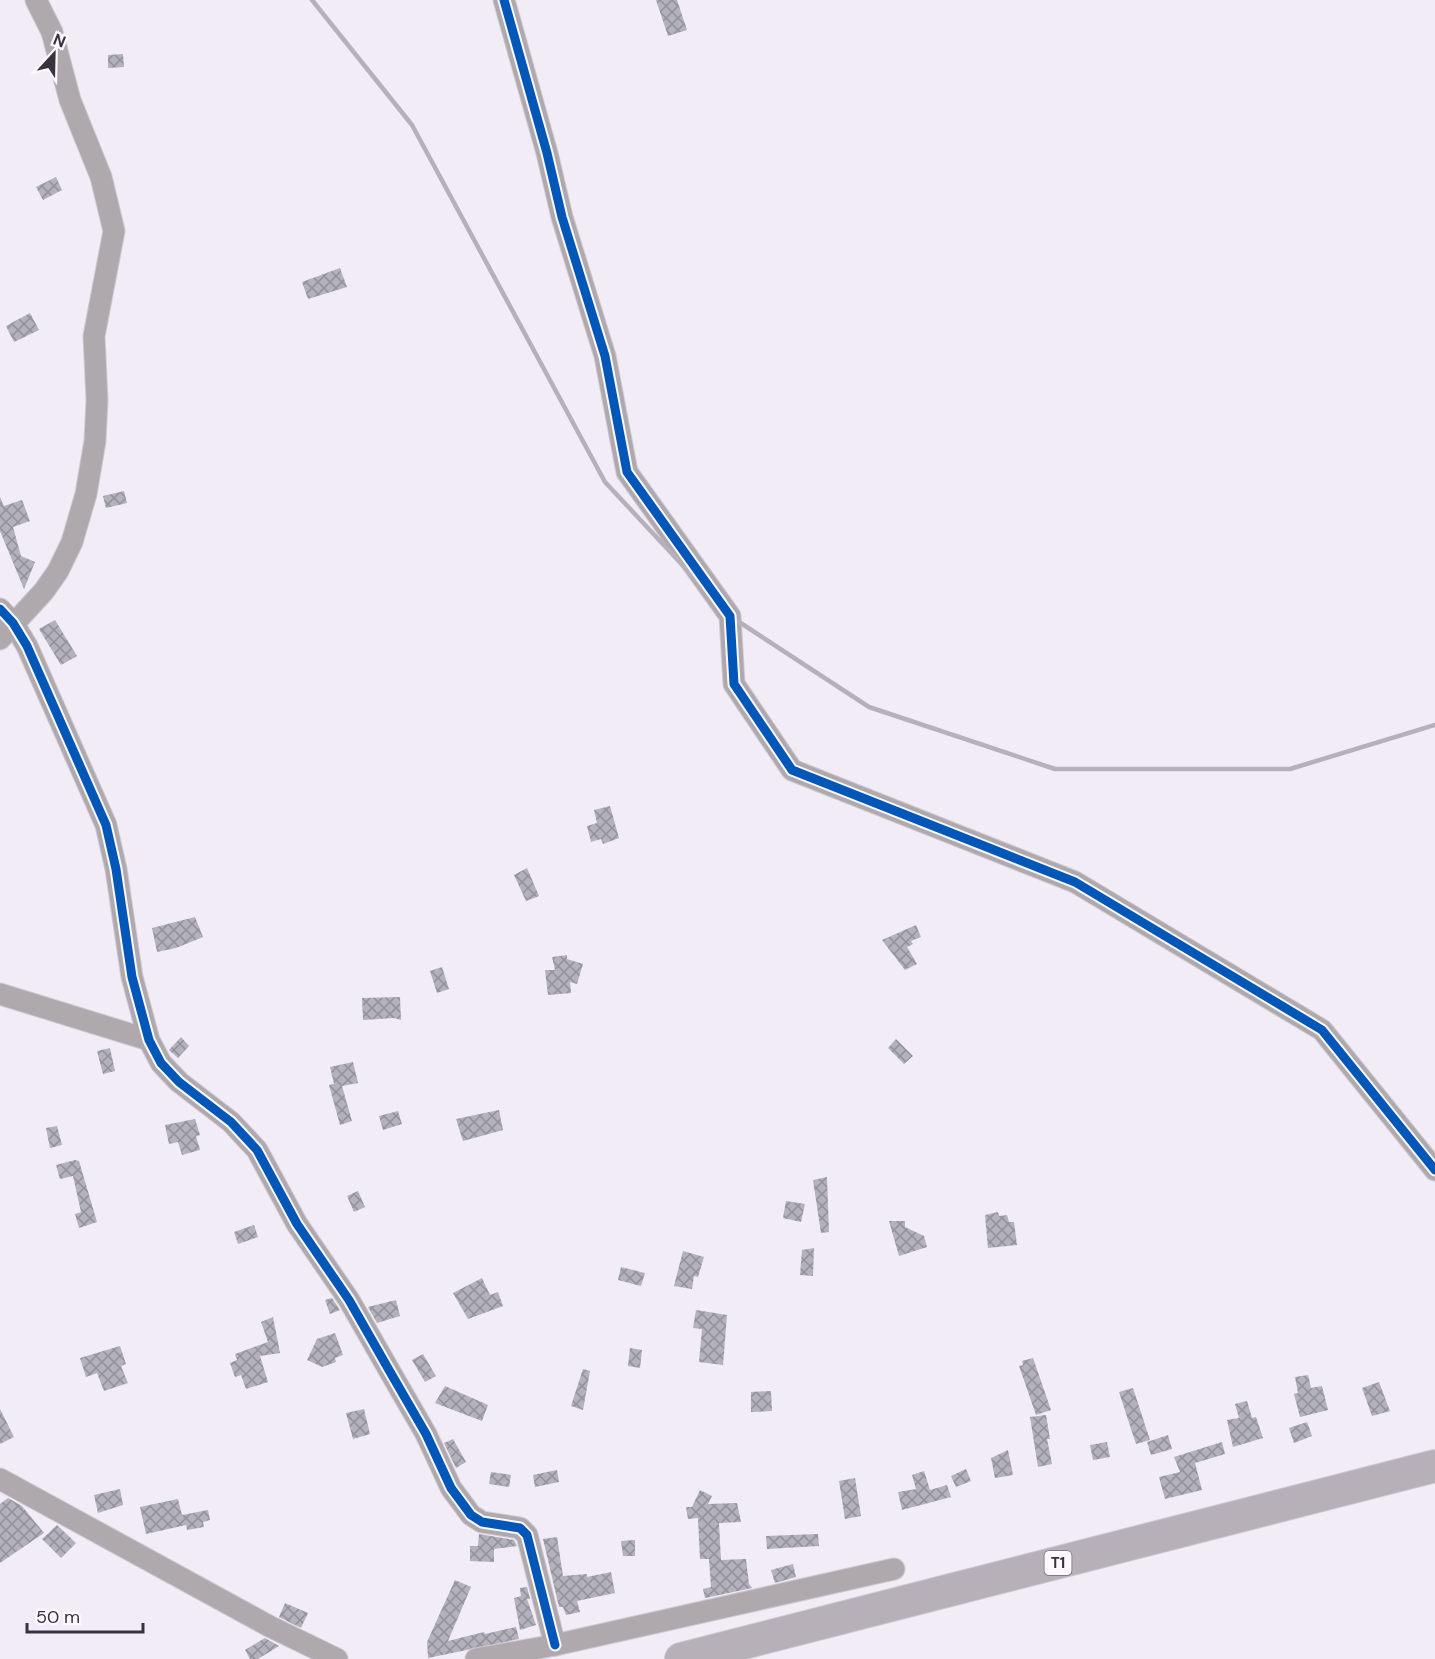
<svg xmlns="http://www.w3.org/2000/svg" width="1435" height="1659" font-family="'DM Sans',sans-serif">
	<defs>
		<pattern id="building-cross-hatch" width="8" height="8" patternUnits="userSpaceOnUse" patternTransform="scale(1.5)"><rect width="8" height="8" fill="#b2b1bc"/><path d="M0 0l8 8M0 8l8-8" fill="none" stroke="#92919a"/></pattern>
	</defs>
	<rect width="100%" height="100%" fill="#f2ecf7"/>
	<g fill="url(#building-cross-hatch)">
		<path d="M 656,0 L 677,0 L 687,30 L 668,36 Z"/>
		<path d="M 123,54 L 124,67 L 108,68 L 108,55 Z"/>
		<path d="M 56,177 L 62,190 L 43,200 L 36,187 Z"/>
		<path d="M 340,268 L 347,287 L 308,299 L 302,282 Z"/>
		<path d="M 30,313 L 39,330 L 14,342 L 6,326 Z"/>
		<path d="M 124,491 L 127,503 L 106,508 L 103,496 Z"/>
		<path d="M 0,497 L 4,506 L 22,500 L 30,521 L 13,527 L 21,556 L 35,562 L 24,589 L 0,531 Z"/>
		<path d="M 55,620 L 77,656 L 61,665 L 39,629 Z"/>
		<path d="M 610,806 L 619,838 L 603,844 L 601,839 L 591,842 L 587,826 L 597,823 L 594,810 Z"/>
		<path d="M 527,868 L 539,896 L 526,901 L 514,875 Z"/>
		<path d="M 195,917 L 203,937 L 176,948 L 157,952 L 152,928 Z"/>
		<path d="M 916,925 L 921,937 L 911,941 L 913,944 L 907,947 L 917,964 L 905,970 L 882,940 Z"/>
		<path d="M 567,955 L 567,959 L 583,964 L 577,984 L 570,982 L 571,993 L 548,995 L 545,970 L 555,970 L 552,957 Z"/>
		<path d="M 442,967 L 449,989 L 437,993 L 430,971 Z"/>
		<path d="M 400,997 L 401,1020 L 394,1018 L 363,1020 L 362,998 Z"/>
		<path d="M 181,1037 L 189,1046 L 178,1058 L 169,1050 Z"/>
		<path d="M 896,1039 L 913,1056 L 904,1064 L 888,1048 Z"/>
		<path d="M 110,1048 L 115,1071 L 103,1074 L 97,1051 Z"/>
		<path d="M 353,1062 L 358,1083 L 342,1086 L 352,1121 L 340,1125 L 329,1085 L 334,1084 L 330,1067 Z"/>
		<path d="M 499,1110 L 503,1130 L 463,1141 L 456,1119 Z"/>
		<path d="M 398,1111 L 402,1124 L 383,1130 L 379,1116 Z"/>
		<path d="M 195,1119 L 200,1135 L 196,1136 L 200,1150 L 182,1155 L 178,1142 L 169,1144 L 165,1125 Z"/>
		<path d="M 57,1126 L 62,1145 L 50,1148 L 46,1128 Z"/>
		<path d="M 75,1160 L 79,1161 L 97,1222 L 79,1228 L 75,1214 L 81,1212 L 73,1176 L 60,1179 L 56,1165 Z"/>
		<path d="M 827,1177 L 829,1232 L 821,1233 L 813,1180 Z"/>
		<path d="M 358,1191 L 365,1207 L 354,1212 L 347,1196 Z"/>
		<path d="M 786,1201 L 805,1204 L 801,1222 L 783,1218 Z"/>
		<path d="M 998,1212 L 999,1216 L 1007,1215 L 1009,1222 L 1014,1222 L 1017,1245 L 988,1248 L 985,1215 Z"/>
		<path d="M 889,1221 L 905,1221 L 905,1227 L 924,1236 L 927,1247 L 899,1256 Z"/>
		<path d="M 254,1225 L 258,1237 L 238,1244 L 234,1232 Z"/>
		<path d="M 814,1248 L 813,1276 L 800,1275 L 802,1250 Z"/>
		<path d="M 683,1251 L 704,1257 L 698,1277 L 694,1276 L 692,1289 L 674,1286 Z"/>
		<path d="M 621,1267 L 645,1273 L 641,1286 L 618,1280 Z"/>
		<path d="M 482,1278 L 490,1295 L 498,1292 L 503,1306 L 468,1319 L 453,1293 Z"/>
		<path d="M 332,1298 L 340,1310 L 330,1314 L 325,1300 Z"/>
		<path d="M 396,1300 L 400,1316 L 377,1323 L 368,1307 Z"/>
		<path d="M 696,1310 L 727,1315 L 723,1365 L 699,1362 L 702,1329 L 693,1328 Z"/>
		<path d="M 273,1317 L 280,1353 L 260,1356 L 268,1382 L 246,1389 L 241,1375 L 235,1377 L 230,1363 L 237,1360 L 235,1354 L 268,1342 L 261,1322 Z"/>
		<path d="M 335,1333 L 343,1355 L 335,1358 L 336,1362 L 322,1367 L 307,1360 L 317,1339 Z"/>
		<path d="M 120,1346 L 126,1364 L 121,1366 L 128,1383 L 104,1391 L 97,1373 L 86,1377 L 80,1358 Z"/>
		<path d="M 630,1348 L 642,1350 L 640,1368 L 628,1366 Z"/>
		<path d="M 423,1354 L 436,1376 L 425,1382 L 412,1360 Z"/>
		<path d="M 1033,1358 L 1051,1410 L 1036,1415 L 1019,1366 L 1023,1365 L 1022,1361 Z"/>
		<path d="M 583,1369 L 590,1371 L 583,1410 L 571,1406 Z"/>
		<path d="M 1308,1375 L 1311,1388 L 1322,1386 L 1328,1410 L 1300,1417 L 1294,1394 L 1298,1393 L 1295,1377 Z"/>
		<path d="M 1379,1382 L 1390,1411 L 1372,1416 L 1362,1388 Z"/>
		<path d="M 445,1386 L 488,1405 L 482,1421 L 435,1403 Z"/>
		<path d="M 1133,1388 L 1150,1440 L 1136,1444 L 1119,1392 Z"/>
		<path d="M 771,1391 L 772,1411 L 751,1412 L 751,1392 Z"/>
		<path d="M 1247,1401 L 1252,1418 L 1256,1417 L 1263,1438 L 1233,1447 L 1227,1420 L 1239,1418 L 1235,1404 Z"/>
		<path d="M 0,1409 L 14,1437 L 0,1444 Z"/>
		<path d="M 364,1409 L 370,1434 L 353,1439 L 346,1413 Z"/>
		<path d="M 1046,1415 L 1050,1439 L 1047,1439 L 1052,1464 L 1038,1467 L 1030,1417 Z"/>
		<path d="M 1307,1422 L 1312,1436 L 1294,1443 L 1289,1428 Z"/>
		<path d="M 1168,1435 L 1172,1449 L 1151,1455 L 1147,1442 Z"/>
		<path d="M 453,1439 L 466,1462 L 456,1468 L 444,1443 Z"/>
		<path d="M 1107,1442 L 1110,1457 L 1093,1460 L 1090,1445 Z"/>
		<path d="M 1222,1442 L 1225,1454 L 1195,1463 L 1202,1490 L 1165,1499 L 1159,1477 L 1180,1472 L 1174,1457 Z"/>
		<path d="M 1008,1450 L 1013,1475 L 995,1478 L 991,1458 Z"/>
		<path d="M 966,1469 L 971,1481 L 956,1487 L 951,1476 Z"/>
		<path d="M 557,1470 L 559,1482 L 535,1487 L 533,1475 Z"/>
		<path d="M 924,1471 L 930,1490 L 947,1485 L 951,1497 L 902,1510 L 898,1492 L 916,1489 L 912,1475 Z"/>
		<path d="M 491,1472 L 511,1475 L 509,1487 L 489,1484 Z"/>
		<path d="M 855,1478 L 861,1516 L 845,1519 L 839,1481 Z"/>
		<path d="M 120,1489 L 123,1505 L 98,1513 L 94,1495 Z"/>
		<path d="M 700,1490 L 712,1496 L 708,1504 L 737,1503 L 741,1522 L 719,1523 L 721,1560 L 746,1559 L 749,1584 L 752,1588 L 705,1598 L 703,1589 L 711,1587 L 709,1559 L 700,1559 L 698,1518 L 688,1519 L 686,1507 L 692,1507 Z"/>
		<path d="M 8,1498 L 22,1506 L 44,1533 L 0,1563 L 0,1504 Z"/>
		<path d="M 178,1499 L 182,1515 L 208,1510 L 210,1520 L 203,1522 L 204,1527 L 187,1530 L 186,1525 L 146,1534 L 140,1507 Z"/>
		<path d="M 57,1525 L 76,1543 L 61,1558 L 42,1539 Z"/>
		<path d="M 479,1534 L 514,1540 L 517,1546 L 494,1549 L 494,1562 L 470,1561 L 470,1546 L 478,1546 Z"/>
		<path d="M 818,1534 L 819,1546 L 767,1549 L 766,1536 Z"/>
		<path d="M 557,1537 L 563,1576 L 587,1574 L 587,1577 L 611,1572 L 615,1593 L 577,1601 L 580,1612 L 566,1615 L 563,1607 L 559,1607 L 543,1539 Z"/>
		<path d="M 635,1540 L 635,1556 L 623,1556 L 621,1541 Z"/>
		<path d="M 793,1564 L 796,1577 L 775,1583 L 771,1570 Z"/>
		<path d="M 455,1580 L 471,1587 L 448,1641 L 484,1632 L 485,1634 L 516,1627 L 519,1639 L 428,1658 L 427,1642 Z"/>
		<path d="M 527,1587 L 530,1599 L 527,1599 L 536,1625 L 520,1630 L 514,1598 L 521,1596 L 520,1588 Z"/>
		<path d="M 285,1603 L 308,1613 L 301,1628 L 279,1617 Z"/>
		<path d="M 265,1638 L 279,1646 L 258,1659 L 250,1659 L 245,1650 Z"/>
	</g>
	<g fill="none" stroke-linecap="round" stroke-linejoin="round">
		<defs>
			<g id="minor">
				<path d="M 504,0 L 547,153 L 562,217 L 605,356 L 627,472 L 730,616 L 734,684 L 792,770 L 1075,882 L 1322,1030 L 1435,1170"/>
				<path d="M 0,609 L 13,623 L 27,646 L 106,825 L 116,869 L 132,977 L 149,1040 L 161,1063 L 179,1082 L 231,1122 L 257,1150 L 297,1224 L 349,1300 L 389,1370 L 426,1434 L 451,1488 L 471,1515 L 482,1522 L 520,1528 L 527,1535 L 555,1645"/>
				<path d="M 0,639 L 44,591 L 58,571 L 72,542 L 86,494 L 95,441 L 97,400 L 94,336 L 114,231 L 101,177 L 70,100 L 52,32 L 36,0"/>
				<path d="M 0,994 L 149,1040"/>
				<path d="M 0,1479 L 269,1626 L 337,1659"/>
				<path d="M 476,1659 L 555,1645 L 894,1569"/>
			</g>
			<path id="highway" d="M 681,1659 L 1435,1466"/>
		</defs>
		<use href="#minor" stroke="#cdc8d1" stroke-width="23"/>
		<use href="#highway" stroke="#cdc8d1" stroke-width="34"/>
		<use href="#minor" stroke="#afa9ae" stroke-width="21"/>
		<use href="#highway" stroke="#b7b0b9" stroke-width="32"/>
		<path stroke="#b6b0b9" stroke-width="4.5" d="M 312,0 L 412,125 L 605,482 L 730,616 L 869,707 L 1055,769 L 1290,769 L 1435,725"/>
		<defs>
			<g id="cycleway">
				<path d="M 504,0 L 547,153 L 562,217 L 605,356 L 627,472 L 730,616 L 734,684 L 792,770 L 1075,882 L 1322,1030 L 1435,1170"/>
				<path d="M 0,609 L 13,623 L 27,646 L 106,825 L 116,869 L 132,977 L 149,1040 L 161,1063 L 179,1082 L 231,1122 L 257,1150 L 297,1224 L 349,1300 L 389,1370 L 426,1434 L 451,1488 L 471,1515 L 482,1522 L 520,1528 L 527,1535 L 555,1645"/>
			</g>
		</defs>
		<use href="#cycleway" stroke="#fbf8ff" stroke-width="13"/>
		<use href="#cycleway" stroke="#0057b8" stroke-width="9"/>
	</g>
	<g text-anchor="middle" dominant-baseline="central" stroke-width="6" stroke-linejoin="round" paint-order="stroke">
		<rect fill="#fbf8ff" stroke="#726d78" stroke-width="1.5" x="1044.5" y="1551" width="27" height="24" rx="4.5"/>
		<g font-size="15" font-weight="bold" fill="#37323e">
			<text x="1058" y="1563">T1</text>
		</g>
	</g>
	<g transform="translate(54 54) rotate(22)" stroke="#fbf8ff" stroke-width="4.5" paint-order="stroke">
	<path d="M0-4.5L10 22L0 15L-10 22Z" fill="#37323e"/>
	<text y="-9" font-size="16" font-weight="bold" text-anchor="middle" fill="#37323e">N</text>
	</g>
	<path d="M27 1623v9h116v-9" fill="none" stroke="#37323e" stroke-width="3"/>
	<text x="36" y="1623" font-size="18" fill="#37323e" stroke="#fbf8ff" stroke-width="4.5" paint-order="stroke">50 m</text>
</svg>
